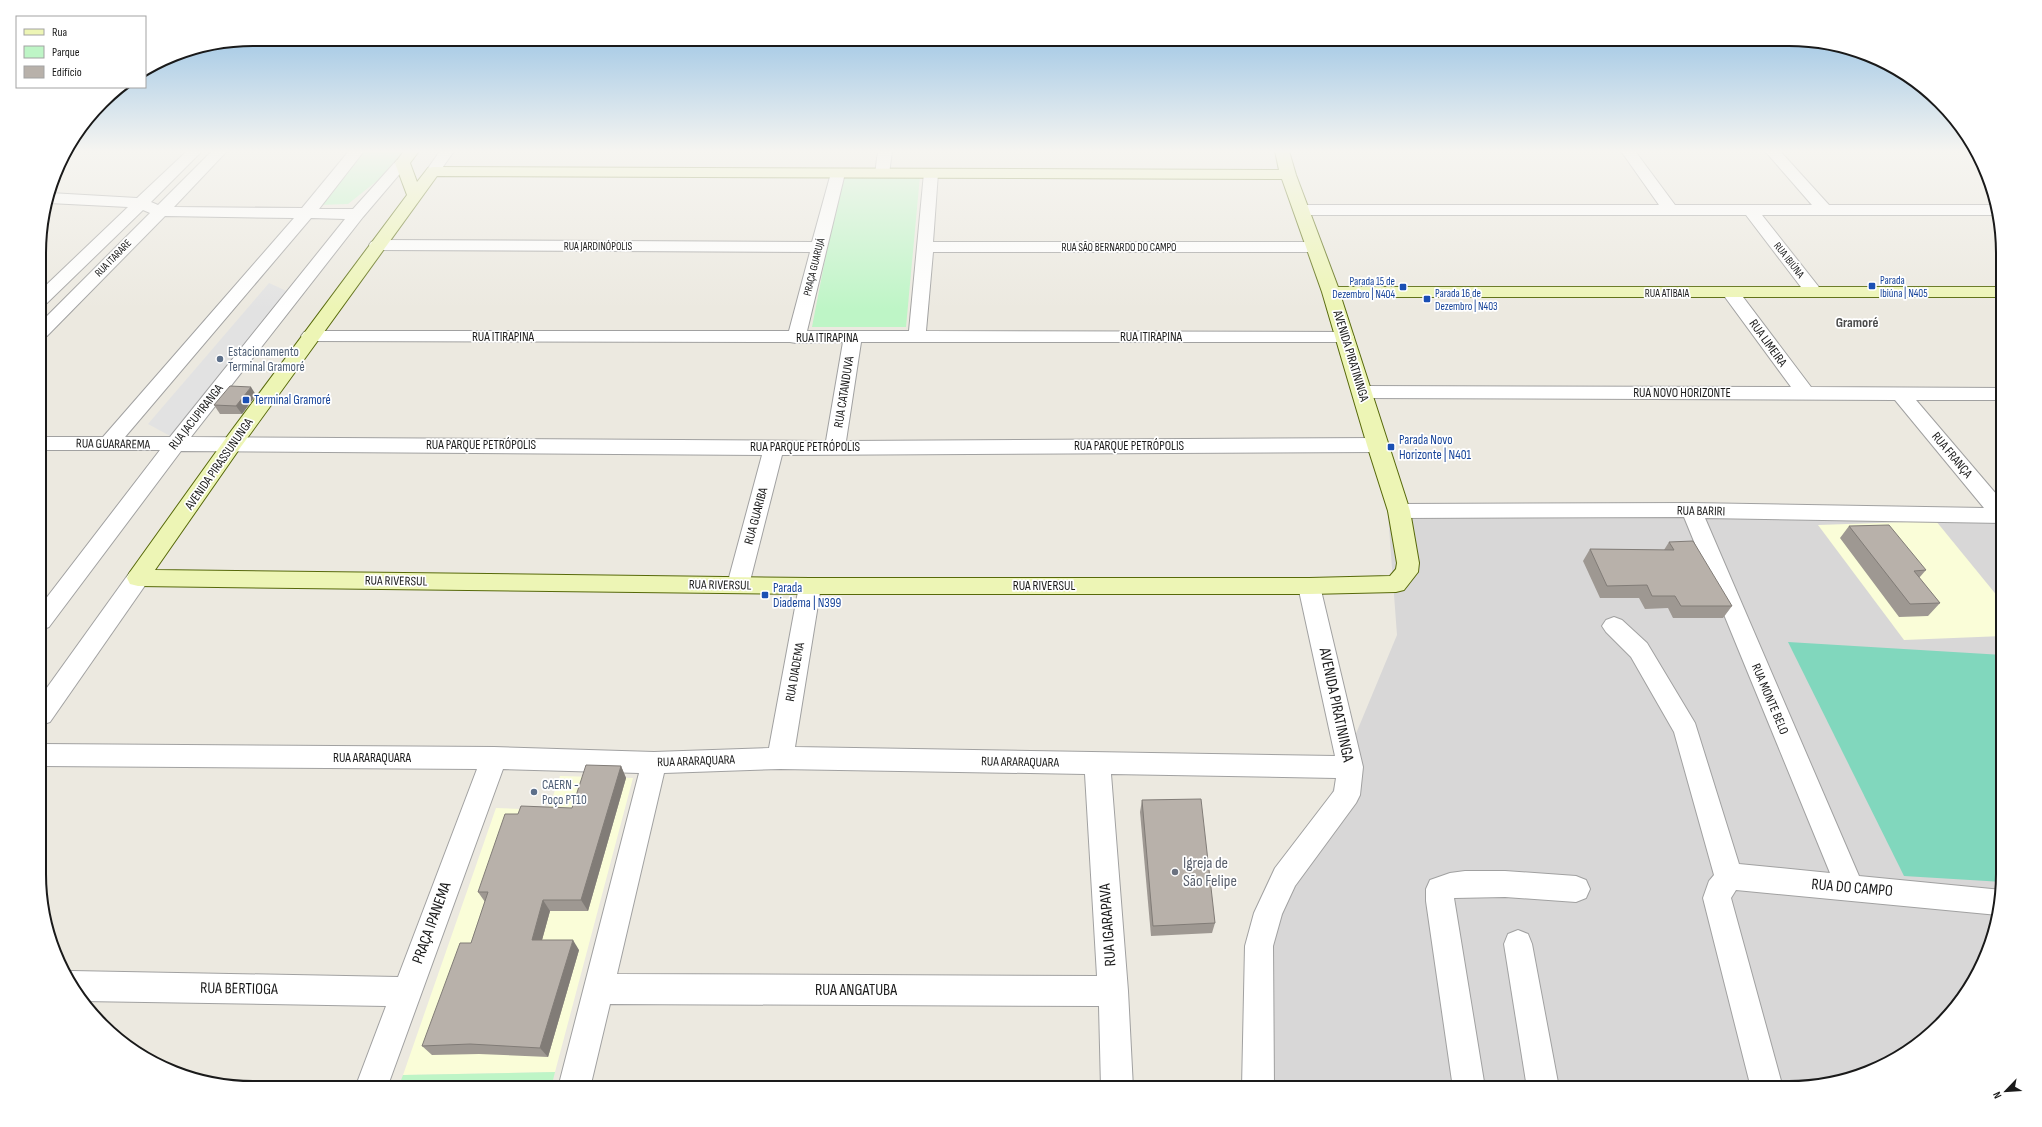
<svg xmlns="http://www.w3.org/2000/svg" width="2042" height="1127" font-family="'Sofia Sans Condensed',sans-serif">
	<rect width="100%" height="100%" fill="#ece9e0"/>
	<path fill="#d8d7d7" d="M 1388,514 L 2003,519 L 2003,888 L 1996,930 L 1974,981 L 1940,1025 L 1896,1059 L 1858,1077 L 1803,1088 L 1244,1088 L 1244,1003 L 1397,635 Z"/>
	<g fill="#fafdd8">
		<path d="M 1936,521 L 2003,603 L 2003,636 L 1904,640 L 1818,525 Z"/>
		<path d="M 560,776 L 633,778 L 555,1072 L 403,1075 L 496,808 L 548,810 Z"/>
	</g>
	<g fill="#bef5c6">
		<path d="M 362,151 L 404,151 L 393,168 L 348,204 L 318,205 Z"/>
		<path d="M 920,176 L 906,327 L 812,327 L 841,177 Z"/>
		<path d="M 555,1072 L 551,1088 L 398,1088 L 403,1075 Z"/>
	</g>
	<g fill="#81d7bd">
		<path d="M 1788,642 L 2003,655 L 2003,882 L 1904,876 Z"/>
		<path d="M 445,1080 L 542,1082 L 540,1088 L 443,1088 Z"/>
	</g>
	<path fill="#e2e2e2" d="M 269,283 L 291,293 L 172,437 L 148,424 Z"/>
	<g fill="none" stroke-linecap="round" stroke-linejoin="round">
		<defs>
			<g id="street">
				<path d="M 187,151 L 202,151 L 151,202 L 158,205 L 212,151 L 227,151 L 174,207 L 302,208 L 349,151 L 364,151 L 319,209 L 353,209 L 397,160 L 407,160 L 409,163 L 363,217 L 191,437 L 826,441 L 843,342 L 796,343 L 790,342 L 310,341 L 304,340 L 301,336 L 304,332 L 310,331 L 789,331 L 810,252 L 377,250 L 371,248 L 369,245 L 371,242 L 377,240 L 812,242 L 831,173 L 833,170 L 843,170 L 845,173 L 807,331 L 909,331 L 924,173 L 926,170 L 936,170 L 938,173 L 933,242 L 1314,242 L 1320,244 L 1322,247 L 1320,250 L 1314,252 L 933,252 L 926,331 L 1345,332 L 1351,333 L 1354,337 L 1351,341 L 1345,342 L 861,342 L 846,441 L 1377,438 L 1384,440 L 1387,445 L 1384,450 L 1377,452 L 782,455 L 749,585 L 746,591 L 738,593 L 730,591 L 727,585 L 762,455 L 181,451 L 49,627 L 41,630 L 41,605 L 160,450 L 41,450 L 41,437 L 103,437 L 294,218 L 165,216 L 47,336 L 41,337 L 41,322 L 150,213 L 143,210 L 47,303 L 41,304 L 41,290 L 128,207 L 49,203 L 50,193 L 137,198 ZM 311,218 L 345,219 L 170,437 L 125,437 Z"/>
				<path d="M 440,151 L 454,151 L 438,174 L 428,174 L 426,171 Z"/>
				<path d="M 878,151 L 892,151 L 889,174 L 887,177 L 877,177 L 875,174 Z"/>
				<path d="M 1621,151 L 1635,151 L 1675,205 L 1812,205 L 1765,151 L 1780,151 L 1829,205 L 1996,205 L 1998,215 L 1762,215 L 1822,291 L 1819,295 L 1813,296 L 1807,295 L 1746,215 L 1302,215 L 1296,213 L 1294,210 L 1296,207 L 1302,205 L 1659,205 Z"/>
				<path d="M 1731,288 L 1737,289 L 1811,387 L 2003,388 L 2003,400 L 1916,400 L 2003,502 L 2003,523 L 1705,518 L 1859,876 L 2002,890 L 1998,915 L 1736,890 L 1731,898 L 1783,1088 L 1751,1088 L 1703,898 L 1709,881 L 1714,875 L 1674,732 L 1631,657 L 1606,632 L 1602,626 L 1606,620 L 1614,617 L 1622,620 L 1647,643 L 1695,723 L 1739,864 L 1830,873 L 1684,517 L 1399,518 L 1392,516 L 1388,511 L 1392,506 L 1399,504 L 1691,503 L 1984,508 L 1895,400 L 1362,398 L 1355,396 L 1353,392 L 1355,388 L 1362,386 L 1791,387 L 1722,293 L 1725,289 Z"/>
				<path d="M 138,570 L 146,572 L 149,578 L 146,584 L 50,722 L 41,725 L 41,696 L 130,572 Z"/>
				<path d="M 810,578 L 818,580 L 821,586 L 795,747 L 1335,756 L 1298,586 L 1301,580 L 1309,578 L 1317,580 L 1320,586 L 1363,767 L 1360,795 L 1356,803 L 1295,886 L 1282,914 L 1273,946 L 1274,1088 L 1242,1088 L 1245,946 L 1254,913 L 1275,868 L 1334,791 L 1336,778 L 1111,774 L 1128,991 L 1133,1088 L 1101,1088 L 1099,1006 L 610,1004 L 590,1088 L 558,1088 L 639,773 L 503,769 L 387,1088 L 355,1088 L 386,1006 L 82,1001 L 75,993 L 66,974 L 72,971 L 398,977 L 477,769 L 41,766 L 41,744 L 494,747 L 654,752 L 769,748 L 799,586 L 802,580 ZM 780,769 L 1085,774 L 1097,976 L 617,974 L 664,773 Z"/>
				<path d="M 1465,871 L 1505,871 L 1576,876 L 1586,880 L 1590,889 L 1586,898 L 1576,902 L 1505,897 L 1454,898 L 1485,1088 L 1453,1088 L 1426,901 L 1426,889 L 1430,880 L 1450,873 Z"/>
				<path d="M 1518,930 L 1528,934 L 1532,944 L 1559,1088 L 1527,1088 L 1504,944 L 1508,934 Z"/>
			</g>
			<path id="secondary" d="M 404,151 L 419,151 L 410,163 L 417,182 L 428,168 L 433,167 L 1279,170 L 1275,151 L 1289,151 L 1296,175 L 1338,287 L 2003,287 L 2003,297 L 1341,297 L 1410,511 L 1419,563 L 1418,572 L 1404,590 L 1396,592 L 1309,594 L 810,594 L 138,586 L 130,584 L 127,578 L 130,572 L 226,438 L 407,195 L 395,163 ZM 437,176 L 1282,179 L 1322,292 L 1367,445 L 1388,511 L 1397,563 L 1396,569 L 1390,576 L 1309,578 L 810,578 L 155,570 L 240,448 Z"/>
		</defs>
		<use href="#street" stroke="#a1a1a1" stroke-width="2"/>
		<use href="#secondary" stroke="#57690a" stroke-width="2"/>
		<use href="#street" fill="#fff" fill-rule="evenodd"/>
		<use href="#secondary" fill="#edf5b5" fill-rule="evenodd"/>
	</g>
	<g fill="#9e9892">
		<path d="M 256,395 L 242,414 L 220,414 L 214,405 Z"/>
		<path d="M 1849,526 L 1926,570 L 1919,578 L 1940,603 L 1928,616 L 1899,617 L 1840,538 Z"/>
		<path d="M 1669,542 L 1732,606 L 1723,618 L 1673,618 L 1668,608 L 1645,609 L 1639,598 L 1600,598 L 1583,561 L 1590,549 L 1664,550 Z"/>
		<path d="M 621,766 L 626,778 L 588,911 L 550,911 L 542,940 L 579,950 L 548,1057 L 479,1054 L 432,1055 L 422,1046 L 471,943 L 485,902 L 478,892 L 518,814 L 572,808 Z"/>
		<path d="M 1142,800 L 1215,923 L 1212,933 L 1151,936 L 1140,812 Z"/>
	</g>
	<g fill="#817c77">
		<path d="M 251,387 L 256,395 L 242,414 L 236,406 Z"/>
		<path d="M 621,766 L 626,778 L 588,911 L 581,900 Z"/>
		<path d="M 543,900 L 550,911 L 539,951 L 532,940 Z"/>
		<path d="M 573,940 L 579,950 L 548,1057 L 540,1048 Z"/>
	</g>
	<g fill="#b8b1aa" stroke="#817c77">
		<path d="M 230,386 L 251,387 L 236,406 L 214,405 Z"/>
		<path d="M 1889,525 L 1926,570 L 1914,571 L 1940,603 L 1910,604 L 1849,526 Z"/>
		<path d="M 1693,541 L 1732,606 L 1681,606 L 1675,596 L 1652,596 L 1647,585 L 1607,586 L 1590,549 L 1674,550 L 1669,542 Z"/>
		<path d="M 586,765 L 621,766 L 581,900 L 543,900 L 532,940 L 573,940 L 540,1048 L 470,1044 L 422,1046 L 460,943 L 471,943 L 488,892 L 478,892 L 505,814 L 518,814 L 521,806 L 572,808 Z"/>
		<path d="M 1201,799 L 1215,923 L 1153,926 L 1142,800 Z"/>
	</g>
	<linearGradient id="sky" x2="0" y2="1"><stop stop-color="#8cbce2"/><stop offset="0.49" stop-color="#f6f5f1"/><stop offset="1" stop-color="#f6f5f1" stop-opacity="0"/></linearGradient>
	<rect width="2042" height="309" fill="url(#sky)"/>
	<g fill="#1a4fb4" stroke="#fff" stroke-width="1.5">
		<rect x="1868" y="282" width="8" height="8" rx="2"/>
		<rect x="1399" y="283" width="8" height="8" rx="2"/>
		<rect x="1423" y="295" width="8" height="8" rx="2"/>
		<rect x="242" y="396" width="8" height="8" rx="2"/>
		<rect x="1387" y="443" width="8" height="8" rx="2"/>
		<rect x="761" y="591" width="8" height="8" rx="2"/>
	</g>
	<g fill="#5c6f8a" stroke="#fff" stroke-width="1.5">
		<circle cx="220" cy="359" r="4"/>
		<circle cx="534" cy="792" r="4"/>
	</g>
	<circle fill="#6b7280" stroke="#fff" stroke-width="1.5" cx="1175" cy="872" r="4"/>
	<g text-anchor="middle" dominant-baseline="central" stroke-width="3.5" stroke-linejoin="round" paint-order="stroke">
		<g font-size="11" fill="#1a1a1a" stroke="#fff">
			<text x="598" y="246">RUA JARDINÓPOLIS</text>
			<text x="1119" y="247">RUA SÃO BERNARDO DO CAMPO</text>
			<text transform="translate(113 258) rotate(-46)">RUA ITARARE</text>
			<text transform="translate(1789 260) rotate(52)">RUA IBIÚNA</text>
			<text transform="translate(814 267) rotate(-76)">PRAÇA GUARUJÁ</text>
			<text x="1667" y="293">RUA ATIBAIA</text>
		</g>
		<g font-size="11" fill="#164399" stroke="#fff" text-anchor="start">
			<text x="1880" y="280">Parada<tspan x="1880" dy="13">Ibiúna | N405</tspan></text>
			<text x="1395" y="281" text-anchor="end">Parada 15 de<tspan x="1395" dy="13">Dezembro | N404</tspan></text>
			<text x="1435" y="293">Parada 16 de<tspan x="1435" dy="13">Dezembro | N403</tspan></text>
		</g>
		<g font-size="13" fill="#1a1a1a" stroke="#fff">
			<text x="503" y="337">RUA ITIRAPINA</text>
			<text x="1151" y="337">RUA ITIRAPINA</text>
			<text x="827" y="338">RUA ITIRAPINA</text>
			<text transform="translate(1768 343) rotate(54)">RUA LIMEIRA</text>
			<text transform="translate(1351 356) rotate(73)">AVENIDA PIRATININGA</text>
			<text transform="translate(844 392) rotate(-81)">RUA CATANDUVA</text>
			<text x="1682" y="393">RUA NOVO HORIZONTE</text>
			<text transform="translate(196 417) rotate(-52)">RUA JACUPIRANGA</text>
			<text transform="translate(113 444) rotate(1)">RUA GUARAREMA</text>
			<text x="481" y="445">RUA PARQUE PETRÓPOLIS</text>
			<text x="1129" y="446">RUA PARQUE PETRÓPOLIS</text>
			<text x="805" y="447">RUA PARQUE PETRÓPOLIS</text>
			<text transform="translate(1952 455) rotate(50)">RUA FRANÇA</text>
			<text transform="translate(219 464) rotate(-55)">AVENIDA PIRASSUNUNGA</text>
			<text transform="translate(1701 511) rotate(1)">RUA BARIRI</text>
			<text transform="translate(756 516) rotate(-75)">RUA GUARIBA</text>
			<text transform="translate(396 581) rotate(1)">RUA RIVERSUL</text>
			<text transform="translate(720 585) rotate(1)">RUA RIVERSUL</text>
			<text x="1044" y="586">RUA RIVERSUL</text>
			<text transform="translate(795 672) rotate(-80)">RUA DIADEMA</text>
			<text transform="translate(1770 699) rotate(67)">RUA MONTE BELO</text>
			<text x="372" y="758">RUA ARARAQUARA</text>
			<text transform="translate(696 761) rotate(-2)">RUA ARARAQUARA</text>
			<text transform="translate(1020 762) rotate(1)">RUA ARARAQUARA</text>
		</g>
		<g font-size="13" fill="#4e5e75" stroke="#fff" text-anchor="start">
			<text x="228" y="352">Estacionamento<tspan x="228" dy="15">Terminal Gramoré</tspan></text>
			<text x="542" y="785">CAERN -<tspan x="542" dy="15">Poço PT10</tspan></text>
		</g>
		<g font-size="13" fill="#164399" stroke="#fff" text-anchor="start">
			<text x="254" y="400">Terminal Gramoré</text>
			<text x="1399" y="440">Parada Novo<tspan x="1399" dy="15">Horizonte | N401</tspan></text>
			<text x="773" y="588">Parada<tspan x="773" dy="15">Diadema | N399</tspan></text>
		</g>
		<g font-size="14" font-weight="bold" fill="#4d4d4d" stroke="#fff">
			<text x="1857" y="322">Gramoré</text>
		</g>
		<g font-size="16" fill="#1a1a1a" stroke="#fff">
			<text transform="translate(1336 705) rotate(78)">AVENIDA PIRATININGA</text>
			<text transform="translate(1852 888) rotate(5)">RUA DO CAMPO</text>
			<text transform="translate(432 923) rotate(-70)">PRAÇA IPANEMA</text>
			<text transform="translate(1108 925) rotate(-94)">RUA IGARAPAVA</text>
			<text transform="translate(239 989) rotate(1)">RUA BERTIOGA</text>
			<text x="856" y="990">RUA ANGATUBA</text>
		</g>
		<g font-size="16" fill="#5b616d" stroke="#fff" text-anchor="start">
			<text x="1183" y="863">Igreja de<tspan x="1183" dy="18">São Felipe</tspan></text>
		</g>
	</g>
	<path d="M0 0H2042V1127H0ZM253 46H1789A207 207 0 0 1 1996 253V874A207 207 0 0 1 1789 1081H253A207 207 0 0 1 46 874V253A207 207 0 0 1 253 46Z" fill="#fff" fill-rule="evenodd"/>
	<path fill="none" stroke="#1a1a1a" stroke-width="2" d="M253 46H1789A207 207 0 0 1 1996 253V874A207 207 0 0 1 1789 1081H253A207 207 0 0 1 46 874V253A207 207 0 0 1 253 46Z"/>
	<rect x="16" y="16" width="130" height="72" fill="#ffffff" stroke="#a3a3a3"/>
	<rect x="24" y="29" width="20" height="6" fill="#edf5b5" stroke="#a3a3a3"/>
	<text x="52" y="36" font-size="12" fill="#1a1a1a">Rua</text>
	<rect x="24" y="46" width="20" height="12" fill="#bef5c6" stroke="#a3a3a3"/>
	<text x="52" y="56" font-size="12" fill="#1a1a1a">Parque</text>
	<rect x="24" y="66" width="20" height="12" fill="#b8b1aa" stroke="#a3a3a3"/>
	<text x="52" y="76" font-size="12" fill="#1a1a1a">Edifício</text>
	<g transform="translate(2006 1091) rotate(245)" stroke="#ffffff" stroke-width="3" paint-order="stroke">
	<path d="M0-3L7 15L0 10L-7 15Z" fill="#1a1a1a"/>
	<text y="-6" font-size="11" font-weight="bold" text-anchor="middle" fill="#1a1a1a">N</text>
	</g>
</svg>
